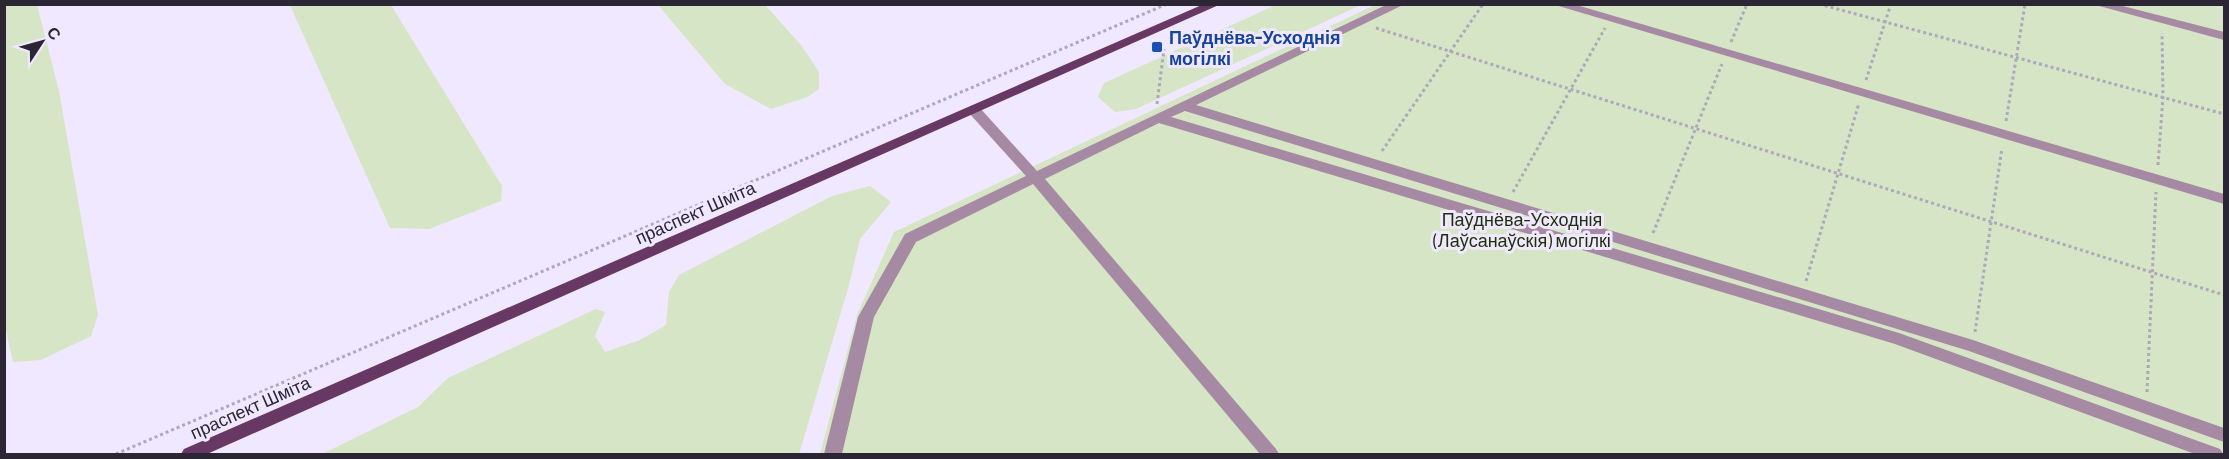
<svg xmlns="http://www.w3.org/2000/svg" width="2229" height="459" font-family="Barlow,sans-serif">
	<rect width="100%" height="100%" fill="#efe8fe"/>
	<g fill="#d6e5c5">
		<path d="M 4,5 L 37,5 L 59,91 L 98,315 L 91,336 L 41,360 L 13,362 L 5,326 Z"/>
		<path d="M 290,5 L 391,5 L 502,186 L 501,201 L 429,229 L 390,228 Z"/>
		<path d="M 658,5 L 765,5 L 801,45 L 819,72 L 819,89 L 807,97 L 771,109 L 725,84 Z"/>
		<path d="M 1276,5 L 1361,5 L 1136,109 L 1115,112 L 1098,97 L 1104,83 Z"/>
		<path d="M 1375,5 L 2224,5 L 2224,454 L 820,454 L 857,315 L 894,232 Z"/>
		<path d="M 870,186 L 891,202 L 860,239 L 849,285 L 799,454 L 322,454 L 418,407 L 448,378 L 596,309 L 605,312 L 595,336 L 605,352 L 640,340 L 666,325 L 669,292 L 679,275 L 832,196 Z"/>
	</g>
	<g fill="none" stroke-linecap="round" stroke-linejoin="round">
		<g stroke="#aea8bb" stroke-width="3" stroke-dasharray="3 3" stroke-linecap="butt">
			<path d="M 1819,4 L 2224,114"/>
			<path d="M 1376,28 L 2224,295"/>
			<path d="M 1731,42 L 1747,4"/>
			<path d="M 1866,80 L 1891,4"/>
			<path d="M 1157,104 L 1164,49"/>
			<path d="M 2006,121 L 2025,4"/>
			<path d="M 1382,151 L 1483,4"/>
			<path d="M 2158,165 L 2163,97 L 2162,33"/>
			<path d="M 1513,192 L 1605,28"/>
			<path d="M 1653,233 L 1722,64"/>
			<path d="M 1806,281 L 1859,103"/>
			<path d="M 1975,332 L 2002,148"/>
			<path d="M 2147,392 L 2156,192"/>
			<path d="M 116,454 L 1167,4"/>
		</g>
		<g fill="#a689a2" fill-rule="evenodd">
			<path d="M 1388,4 L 1405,4 L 1196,105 L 1973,340 L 2224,428 L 2224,442 L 1969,351 L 1185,111 L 1171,117 L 1899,333 L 2220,449 L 2223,454 L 2195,454 L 1895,344 L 1159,123 L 1045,179 L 1276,449 L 1279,454 L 1260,454 L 1033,184 L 916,242 L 874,317 L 842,454 L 824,454 L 858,317 L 905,234 L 1026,176 L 969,113 L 967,110 L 969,107 L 979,107 L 1037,171 Z"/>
			<path d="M 1552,4 L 1573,4 L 2224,194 L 2224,204 Z"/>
			<path d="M 2092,4 L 2115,4 L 2224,32 L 2224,40 Z"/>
		</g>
		<path fill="#683864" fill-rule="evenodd" d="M 1204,4 L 1221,4 L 207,454 L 181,454 L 184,449 Z"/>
	</g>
	<rect fill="#1a4fb4" stroke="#efe8fe" stroke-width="2" x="1151" y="41" width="12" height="12" rx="3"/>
	<g text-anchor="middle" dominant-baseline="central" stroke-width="6" stroke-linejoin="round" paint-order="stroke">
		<g font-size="18" font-weight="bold" fill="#164399" stroke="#efe8fe" text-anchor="start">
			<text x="1169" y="37">Паўднёва-Усходнія<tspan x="1169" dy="21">могілкі</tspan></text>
		</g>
		<g font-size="18" fill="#2b2633" stroke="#efe8fe">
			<text transform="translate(695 212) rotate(-24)">праспект Шміта</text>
			<text transform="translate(250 407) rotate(-24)">праспект Шміта</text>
		</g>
		<g font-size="18" fill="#1f2f08" stroke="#efe8fe">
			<text x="1522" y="219">Паўднёва-Усходнія<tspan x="1522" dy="21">(Лаўсанаўскія) могілкі</tspan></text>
		</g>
	</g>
	<rect width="2229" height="459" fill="none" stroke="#2b2633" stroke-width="12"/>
	<g transform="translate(42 42) rotate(54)" stroke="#efe8fe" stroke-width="4.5" paint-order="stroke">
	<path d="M0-4.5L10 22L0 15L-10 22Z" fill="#2b2633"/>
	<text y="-9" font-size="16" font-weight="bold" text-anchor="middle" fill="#2b2633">С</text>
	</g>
</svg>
